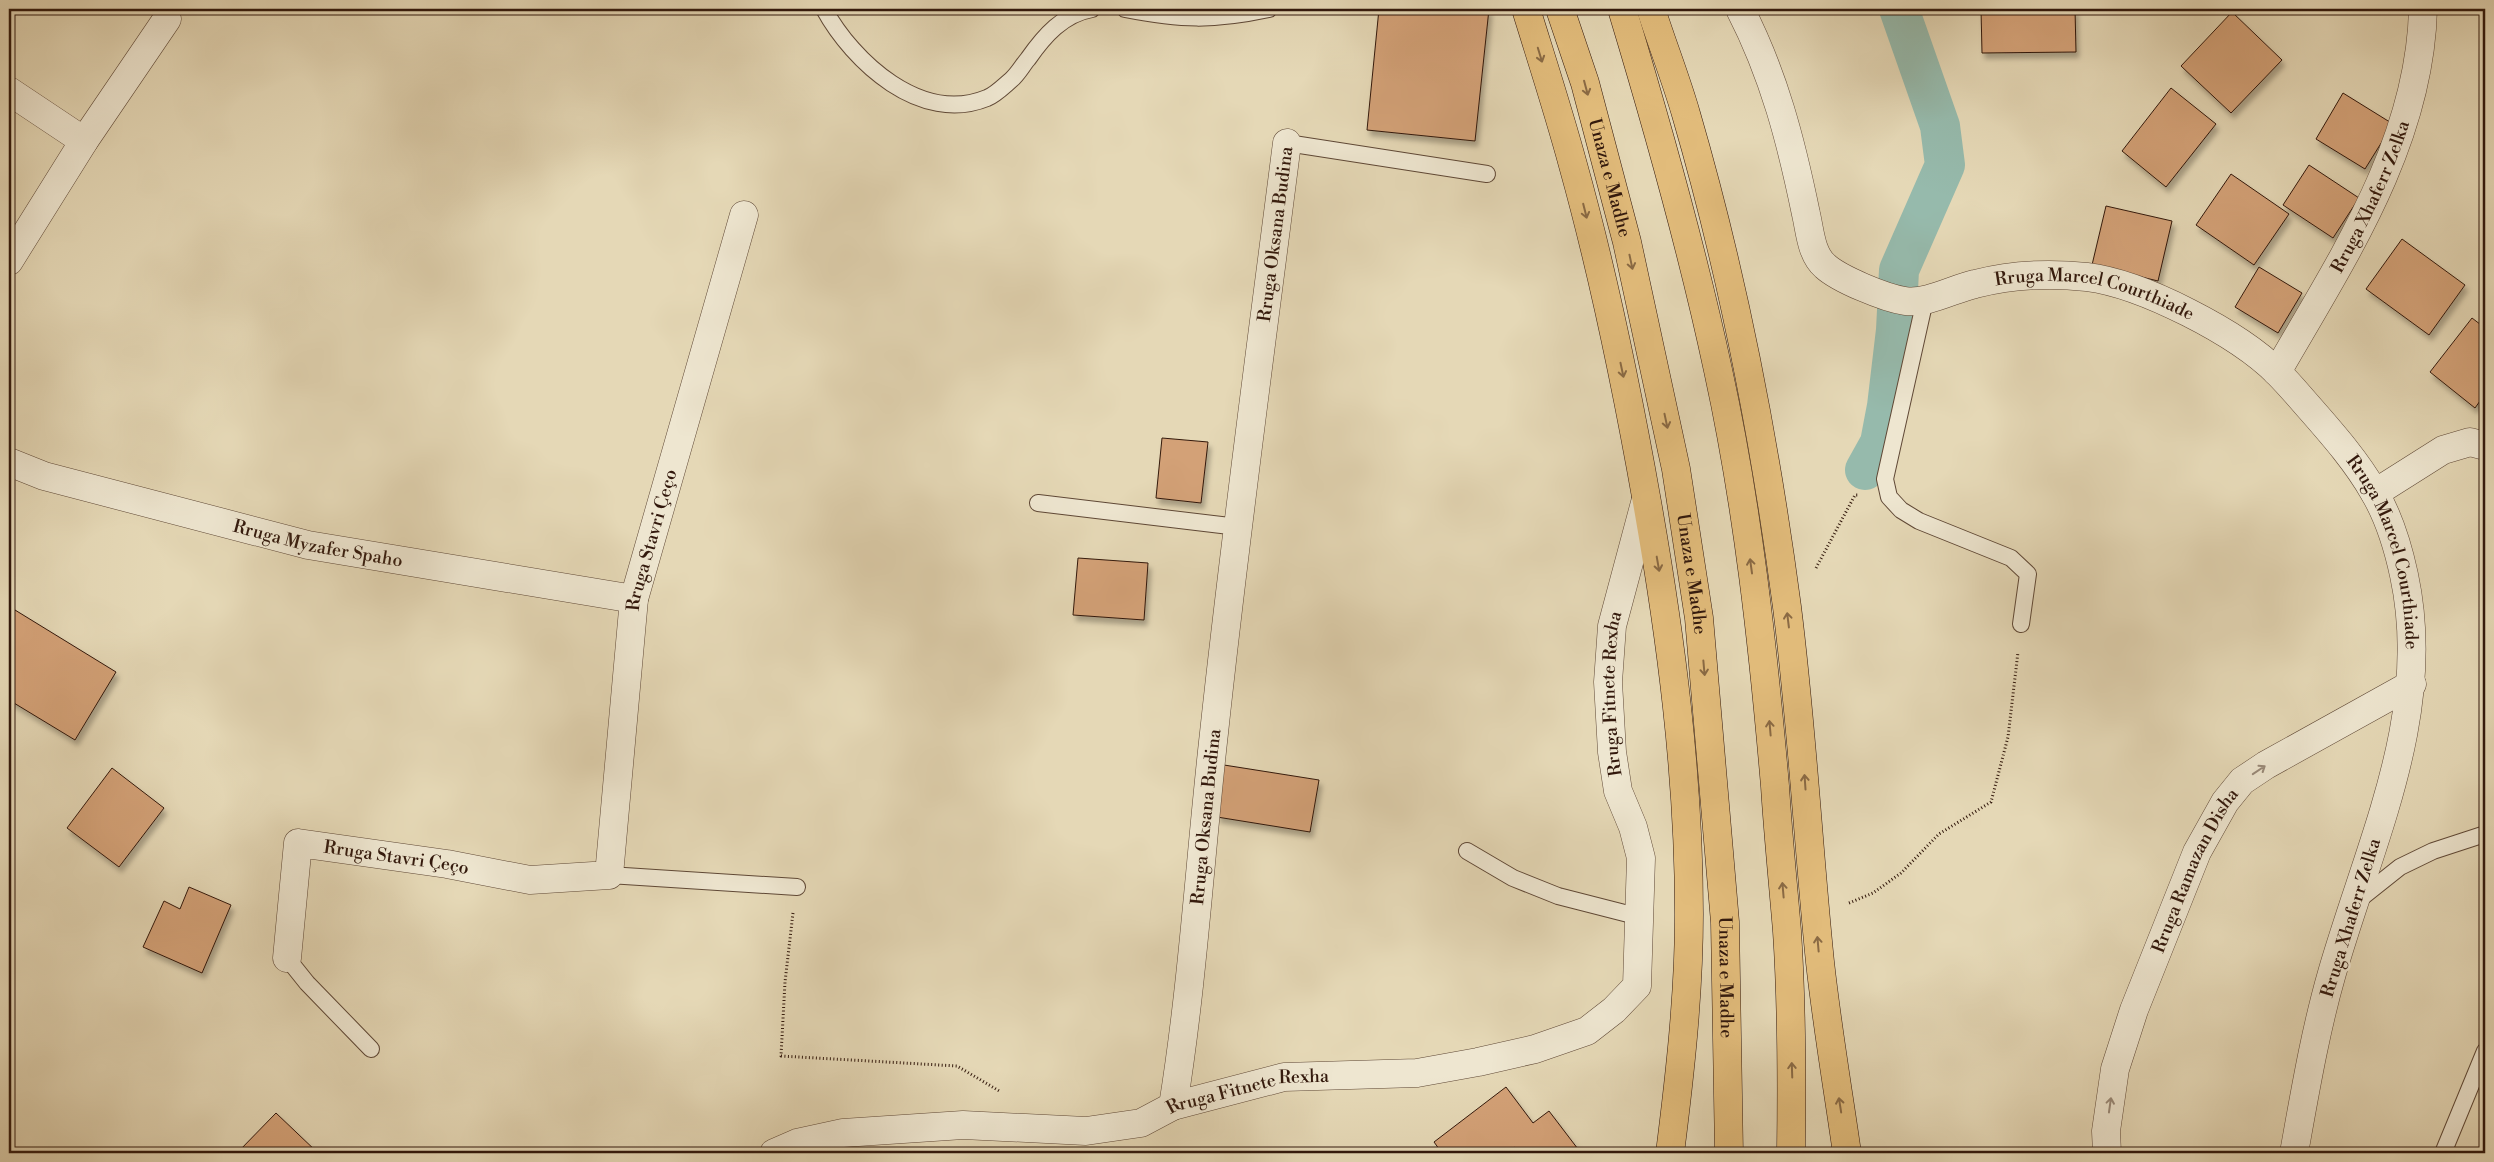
<svg xmlns="http://www.w3.org/2000/svg" width="2494" height="1162" font-family="'Libre Bodoni',serif">
	<defs>
		<filter id="shadow"><feDropShadow dx="3" dy="5.5" stdDeviation="2.5" flood-color="#0004"/></filter>
	</defs>
	<rect width="100%" height="100%" fill="#e5d8b6"/>
	<filter id="stains"><feTurbulence type="fractalNoise" baseFrequency=".004" numOctaves="4"/><feColorMatrix values="0 0 0 0 .2 0 0 0 0 .09 0 0 0 0 .02 0 0 0 .5 -.17"/></filter>
	<radialGradient id="worn" r=".72"><stop offset=".6" stop-color="#630" stop-opacity="0"/><stop offset="1" stop-color="#630" stop-opacity=".3"/></radialGradient>
	<g fill="none" stroke-linecap="round" stroke-linejoin="round">
		<path stroke="#96baac" stroke-width="40" d="M 1865,470 L 1880,443 L 1887,406 L 1896,330 L 1899,270 L 1945,165 L 1940,126 L 1899,9"/>
	</g>
	<g fill="#d3a177" stroke="#32180c" filter="url(#shadow)">
		<path d="M 1379,9 L 1489,9 L 1475,141 L 1367,130 Z"/>
		<path d="M 1981,9 L 2075,9 L 2076,52 L 1982,53 Z"/>
		<path d="M 2232,12 L 2282,60 L 2231,113 L 2181,66 Z"/>
		<path d="M 2171,88 L 2216,124 L 2166,187 L 2122,151 Z"/>
		<path d="M 2343,93 L 2393,124 L 2365,169 L 2316,139 Z"/>
		<path d="M 2309,165 L 2359,198 L 2333,238 L 2283,205 Z"/>
		<path d="M 2231,174 L 2289,214 L 2254,265 L 2196,225 Z"/>
		<path d="M 2106,206 L 2172,221 L 2158,281 L 2092,265 Z"/>
		<path d="M 2402,239 L 2465,285 L 2429,335 L 2366,289 Z"/>
		<path d="M 2259,267 L 2302,293 L 2278,333 L 2235,307 Z"/>
		<path d="M 2472,318 L 2485,328 L 2485,394 L 2475,408 L 2430,372 Z"/>
		<path d="M 1162,438 L 1208,442 L 1201,503 L 1156,498 Z"/>
		<path d="M 1078,558 L 1148,563 L 1144,620 L 1073,615 Z"/>
		<path d="M 15,610 L 116,672 L 75,740 L 9,700 L 9,621 Z"/>
		<path d="M 1224,765 L 1319,780 L 1310,832 L 1217,817 Z"/>
		<path d="M 112,768 L 164,808 L 119,867 L 67,828 Z"/>
		<path d="M 189,887 L 231,905 L 202,973 L 143,947 L 164,901 L 180,909 Z"/>
		<path d="M 1506,1087 L 1533,1123 L 1549,1111 L 1581,1153 L 1520,1153 L 1515,1147 L 1508,1153 L 1442,1153 L 1434,1142 Z"/>
		<path d="M 276,1113 L 318,1153 L 238,1152 Z"/>
	</g>
	<g fill="none" stroke-linecap="round" stroke-linejoin="round">
		<defs>
			<g id="service">
				<path d="M 824,9 C 853,62 921,125 987,98 C 995,95 1004,86 1011,80 C 1018,74 1022,66 1028,59 C 1044,36 1063,14 1092,9"/>
				<path d="M 1125,9 C 1181,20 1213,21 1269,9"/>
				<path d="M 1287,143 L 1487,174"/>
				<path d="M 1925,300 L 1885,479 L 1889,497 L 1901,510 L 1919,521 L 2011,558 L 2028,574 L 2021,624"/>
				<path d="M 1038,503 L 1238,527"/>
				<path d="M 1467,851 L 1513,878 L 1558,896 L 1640,917"/>
				<path d="M 609,875 L 797,887"/>
				<path d="M 2356,902 L 2400,867 L 2433,851 L 2485,834"/>
				<path d="M 287,958 L 307,983 L 371,1049"/>
				<path d="M 2443,1153 L 2485,1051"/>
			</g>
			<g id="minor">
				<path id="s1" d="M 1740,9 C 1774,75 1791,141 1806,214 C 1810,231 1811,254 1825,266 C 1839,279 1885,298 1905,301 C 1928,304 1953,289 1975,284 C 2010,275 2050,273 2087,277 C 2143,284 2238,333 2278,373 C 2286,381 2293,389 2300,397 C 2326,427 2354,457 2374,492 C 2389,517 2398,547 2404,575 C 2434,714 2370,841 2332,973 C 2315,1032 2305,1092 2294,1153"/>
				<path d="M 9,91 L 84,141"/>
				<path d="M 9,261 L 84,141 L 167,19"/>
				<path id="s2" d="M 2277,372 C 2342,259 2420,143 2423,9"/>
				<path id="s3" d="M 9,462 L 44,476 L 308,545 L 634,599"/>
				<path d="M 2375,493 L 2443,450 L 2470,442 L 2485,446"/>
				<path id="s4" d="M 287,958 L 298,843 L 447,864 L 530,880 L 609,875 L 634,599 L 744,215"/>
				<path id="s5" d="M 1173,1106 C 1193,982 1200,857 1214,733 C 1235,536 1262,339 1287,143"/>
				<path id="s6" d="M 774,1153 L 797,1143 L 843,1133 L 963,1125 L 1086,1131 L 1141,1123 L 1173,1106 L 1284,1077 L 1417,1073 L 1478,1062 L 1535,1049 L 1587,1031 L 1614,1010 L 1637,986 L 1641,858 L 1633,827 L 1618,791 L 1612,752 L 1608,682 L 1612,626 L 1646,499"/>
				<path id="s7" d="M 2107,1153 L 2106,1131 L 2115,1069 L 2134,1010 L 2197,852 L 2225,802 L 2242,781 L 2266,765 L 2412,684"/>
			</g>
			<g id="trunk">
				<path d="M 1526,9 C 1542,61 1559,113 1573,165 C 1604,276 1627,389 1647,502 C 1671,638 1689,776 1689,914 C 1689,994 1680,1074 1670,1153"/>
				<path id="s8" d="M 1560,9 L 1585,83 L 1627,242 L 1676,469 L 1699,618 L 1725,922 L 1729,1153"/>
				<path d="M 1622,9 C 1658,128 1692,248 1718,370 C 1748,507 1763,647 1775,786 C 1778,834 1783,883 1787,931 C 1792,1005 1792,1079 1791,1153"/>
				<path d="M 1651,9 C 1662,44 1676,79 1686,114 C 1733,275 1765,441 1787,607 C 1802,725 1808,844 1820,962 C 1827,1026 1838,1090 1847,1153"/>
			</g>
		</defs>
		<use href="#service" stroke="#5f4836" stroke-width="18"/>
		<use href="#minor" stroke="#5f4836" stroke-width="29"/>
		<use href="#trunk" stroke="#32180c" stroke-width="29"/>
		<g stroke="#32180c" stroke-width="3" stroke-dasharray="1 2.5" stroke-linecap="butt">
			<path d="M 1816,568 L 1855,495 L 1859,495"/>
			<path d="M 1849,903 L 1873,893 L 1901,873 L 1939,834 L 1991,802 L 2008,737 L 2018,652"/>
			<path d="M 793,913 L 785,982 L 781,1056 L 957,1066 L 1001,1092"/>
		</g>
		<use href="#service" stroke="#eee6d0" stroke-width="16"/>
		<use href="#minor" stroke="#eee6d0" stroke-width="28"/>
		<use href="#trunk" stroke="#e2bc7b" stroke-width="28"/>
	</g>
	<defs><path id="oneway-shaft" d="M-6 0H5M1.5-3L5.5 0L1.5 3" fill="none" stroke-width="1.6" stroke-linecap="round" stroke-linejoin="round" transform="scale(1.25)"/></defs>
	<g stroke="#8a6a44">
		<use href="#oneway-shaft" transform="translate(1540 55) rotate(73)"/>
		<use href="#oneway-shaft" transform="translate(1586 88) rotate(75)"/>
		<use href="#oneway-shaft" transform="translate(1585 211) rotate(76)"/>
		<use href="#oneway-shaft" transform="translate(1631 262) rotate(78)"/>
		<use href="#oneway-shaft" transform="translate(1622 370) rotate(78)"/>
		<use href="#oneway-shaft" transform="translate(1666 421) rotate(78)"/>
		<use href="#oneway-shaft" transform="translate(1658 564) rotate(80)"/>
		<use href="#oneway-shaft" transform="translate(1751 566) rotate(-98)"/>
		<use href="#oneway-shaft" transform="translate(1788 620) rotate(-97)"/>
		<use href="#oneway-shaft" transform="translate(1704 668) rotate(85)"/>
		<use href="#oneway-shaft" transform="translate(1770 728) rotate(-95)"/>
		<use href="#oneway-shaft" transform="translate(1805 782) rotate(-94)"/>
		<use href="#oneway-shaft" transform="translate(1783 890) rotate(-95)"/>
		<use href="#oneway-shaft" transform="translate(1818 944) rotate(-95)"/>
		<use href="#oneway-shaft" transform="translate(1792 1070) rotate(-92)"/>
		<use href="#oneway-shaft" transform="translate(1840 1105) rotate(-99)"/>
	</g>
	<g stroke="#998978">
		<use href="#oneway-shaft" transform="translate(2259 770) rotate(-34)"/>
		<use href="#oneway-shaft" transform="translate(2110 1105) rotate(-82)"/>
	</g>
	<g text-anchor="middle" dominant-baseline="central" stroke-width="5" stroke-linejoin="round" paint-order="stroke">
		<g font-size="18" fill="#32180c" stroke="#eee6d0">
			<text stroke="none"><textPath href="#s8" startOffset="176">Unaza e Madhe</textPath></text>
			<text stroke="none"><textPath href="#s2" startOffset="199">Rruga Xhaferr Zelka</textPath></text>
			<text stroke="none"><textPath href="#s5" startOffset="878">Rruga Oksana Budina</textPath></text>
			<text stroke="none"><textPath href="#s1" startOffset="556">Rruga Marcel Courthiade</textPath></text>
			<text stroke="none"><textPath href="#s4" startOffset="768">Rruga Stavri Çeço</textPath></text>
			<text stroke="none"><textPath href="#s3" startOffset="320">Rruga Myzafer Spaho</textPath></text>
			<text stroke="none"><textPath href="#s1" startOffset="976">Rruga Marcel Courthiade</textPath></text>
			<text stroke="none"><textPath href="#s8" startOffset="581">Unaza e Madhe</textPath></text>
			<text stroke="none"><textPath href="#s6" startOffset="1195">Rruga Fitnete Rexha</textPath></text>
			<text stroke="none"><textPath href="#s5" startOffset="291">Rruga Oksana Budina</textPath></text>
			<text stroke="none"><textPath href="#s4" startOffset="215">Rruga Stavri Çeço</textPath></text>
			<text stroke="none"><textPath href="#s7" startOffset="299">Rruga Ramazan Disha</textPath></text>
			<text transform="translate(2351 918) rotate(-73)">Rruga Xhaferr Zelka</text>
			<text stroke="none"><textPath href="#s8" startOffset="986">Unaza e Madhe</textPath></text>
			<text stroke="none"><textPath href="#s6" startOffset="484">Rruga Fitnete Rexha</textPath></text>
		</g>
	</g>
	<rect width="2494" height="1162" fill="none" stroke="#e5d8b6" stroke-width="30"/>
	<rect x="10" y="10" width="2474" height="1142" fill="none" stroke="#32180c" stroke-width="2.5"/>
	<rect x="15" y="15" width="2464" height="1132" fill="none" stroke="#32180c"/>
	<rect width="100%" height="100%" filter="url(#stains)"/>
	<rect width="100%" height="100%" fill="url(#worn)"/>
</svg>
